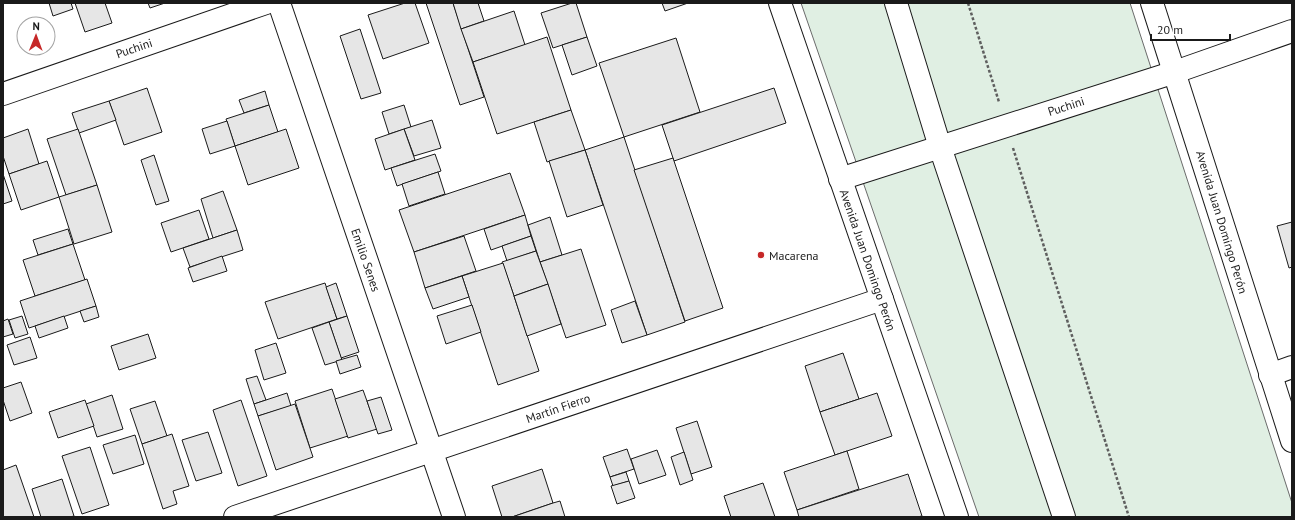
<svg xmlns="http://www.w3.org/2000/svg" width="1295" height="520" font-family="'PT Sans',sans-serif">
	<rect width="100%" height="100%" fill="#fff"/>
	<path fill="#e0efe3" stroke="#6a6a6a" d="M 801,3 L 1130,3 L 1292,503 L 1292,517 L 979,517 Z"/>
	<g fill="#e6e6e6" stroke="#1a1a1a">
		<path d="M 49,3 L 71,3 L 73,9 L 53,16 Z"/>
		<path d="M 75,3 L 105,3 L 112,23 L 85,32 Z"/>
		<path d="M 148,3 L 165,3 L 150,8 Z"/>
		<path d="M 405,3 L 415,3 L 429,43 L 383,59 L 368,15 Z"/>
		<path d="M 426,3 L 453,3 L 484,97 L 460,105 Z"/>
		<path d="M 453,3 L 478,3 L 484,21 L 461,29 Z"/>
		<path d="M 572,3 L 576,3 L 587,37 L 553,48 L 541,13 Z"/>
		<path d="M 662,3 L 688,3 L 665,11 Z"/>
		<path d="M 514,11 L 525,45 L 473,62 L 461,29 Z"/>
		<path d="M 360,29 L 381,93 L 361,99 L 340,36 Z"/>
		<path d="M 547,37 L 571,110 L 497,134 L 473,62 Z"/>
		<path d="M 587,37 L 597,66 L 572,75 L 562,45 Z"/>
		<path d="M 676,38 L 700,112 L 624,137 L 599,63 Z"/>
		<path d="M 147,88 L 162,132 L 124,145 L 109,101 Z"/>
		<path d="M 774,88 L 786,123 L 674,161 L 662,125 Z"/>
		<path d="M 265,91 L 269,105 L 244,113 L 239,100 Z"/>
		<path d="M 109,101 L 116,120 L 79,133 L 72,113 Z"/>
		<path d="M 269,105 L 278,132 L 235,146 L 226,119 Z"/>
		<path d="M 404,105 L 411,127 L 389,134 L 382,112 Z"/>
		<path d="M 571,110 L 585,150 L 547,162 L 534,122 Z"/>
		<path d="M 432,120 L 441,148 L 414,156 L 404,129 Z"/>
		<path d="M 227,121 L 235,146 L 210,154 L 202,129 Z"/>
		<path d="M 28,129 L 39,164 L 9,174 L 3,156 L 3,138 Z"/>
		<path d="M 78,129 L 97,185 L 66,195 L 47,139 Z"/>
		<path d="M 286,129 L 299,168 L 248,185 L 235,146 Z"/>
		<path d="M 404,129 L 415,160 L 385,170 L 375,139 Z"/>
		<path d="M 624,137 L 685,322 L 647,335 L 585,150 Z"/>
		<path d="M 585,150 L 603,205 L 567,217 L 549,161 Z"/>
		<path d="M 435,154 L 441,171 L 397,186 L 391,168 Z"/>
		<path d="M 154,155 L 169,201 L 156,205 L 141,160 Z"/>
		<path d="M 673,158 L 723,308 L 685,321 L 634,170 Z"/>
		<path d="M 47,161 L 59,197 L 21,210 L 9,174 Z"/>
		<path d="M 438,172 L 445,194 L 409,206 L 402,184 Z"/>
		<path d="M 510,173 L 525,215 L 414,252 L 399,210 Z"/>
		<path d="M 3,174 L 12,201 L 3,204 Z"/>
		<path d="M 97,185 L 112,232 L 74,244 L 59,197 Z"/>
		<path d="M 223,191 L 237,230 L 213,238 L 201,199 Z"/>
		<path d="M 199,210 L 209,239 L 171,252 L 161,223 Z"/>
		<path d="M 525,215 L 531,236 L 491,250 L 484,229 Z"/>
		<path d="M 550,217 L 562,255 L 540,262 L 528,225 Z"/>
		<path d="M 1292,222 L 1292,267 L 1289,268 L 1277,226 Z"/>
		<path d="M 68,229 L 73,244 L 38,255 L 33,240 Z"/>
		<path d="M 237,230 L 243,250 L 190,267 L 183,248 Z"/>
		<path d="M 464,236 L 476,271 L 425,288 L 414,252 Z"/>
		<path d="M 531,236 L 536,251 L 507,261 L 502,246 Z"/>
		<path d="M 73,244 L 85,280 L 35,296 L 23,260 Z"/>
		<path d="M 581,249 L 606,325 L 566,338 L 540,262 Z"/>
		<path d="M 536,251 L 548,284 L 514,296 L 502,262 Z"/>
		<path d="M 222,256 L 227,271 L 193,282 L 188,268 Z"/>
		<path d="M 503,263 L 539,371 L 498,385 L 462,276 Z"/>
		<path d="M 462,276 L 469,297 L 433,309 L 425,288 Z"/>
		<path d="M 87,279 L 96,306 L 29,328 L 20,301 Z"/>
		<path d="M 325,283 L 337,319 L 278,339 L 265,302 Z"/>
		<path d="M 336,283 L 347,316 L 337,319 L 326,287 Z"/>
		<path d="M 548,284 L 561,324 L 527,336 L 514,296 Z"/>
		<path d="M 635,301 L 647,335 L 622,343 L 611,310 Z"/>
		<path d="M 472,305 L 481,332 L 446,344 L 437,316 Z"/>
		<path d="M 96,306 L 99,317 L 84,322 L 80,311 Z"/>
		<path d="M 22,316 L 28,334 L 15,338 L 9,320 Z"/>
		<path d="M 64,316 L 68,328 L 39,338 L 35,326 Z"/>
		<path d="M 347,316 L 359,352 L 341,358 L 329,322 Z"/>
		<path d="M 8,319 L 13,334 L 3,337 L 3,321 Z"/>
		<path d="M 329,322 L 342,360 L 325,365 L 312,328 Z"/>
		<path d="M 148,334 L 156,358 L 119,370 L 111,346 Z"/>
		<path d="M 30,337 L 37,358 L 14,365 L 7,345 Z"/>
		<path d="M 276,343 L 286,373 L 264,380 L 255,350 Z"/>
		<path d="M 843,353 L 859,399 L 820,412 L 805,366 Z"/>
		<path d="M 357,355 L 361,367 L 340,374 L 336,361 Z"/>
		<path d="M 257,376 L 266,400 L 254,404 L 246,379 Z"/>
		<path d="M 21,382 L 32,413 L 10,421 L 3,400 L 3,388 Z"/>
		<path d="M 332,389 L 348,436 L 310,448 L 295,401 Z"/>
		<path d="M 363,390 L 377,429 L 348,438 L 335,399 Z"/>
		<path d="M 287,393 L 291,406 L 258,416 L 254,404 Z"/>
		<path d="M 877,393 L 892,436 L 835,455 L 820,412 Z"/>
		<path d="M 112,395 L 123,429 L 97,437 L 86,404 Z"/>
		<path d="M 381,397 L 392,430 L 378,434 L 367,401 Z"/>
		<path d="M 85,400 L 94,426 L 58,438 L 49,412 Z"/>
		<path d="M 241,400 L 267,476 L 238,486 L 213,410 Z"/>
		<path d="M 155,401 L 167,436 L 142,444 L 130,409 Z"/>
		<path d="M 295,404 L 313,457 L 276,470 L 258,416 Z"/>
		<path d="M 697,421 L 712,467 L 691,474 L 676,428 Z"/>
		<path d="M 208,432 L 222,473 L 196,481 L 182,440 Z"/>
		<path d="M 172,434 L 189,486 L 173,491 L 177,504 L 163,509 L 142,444 Z"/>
		<path d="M 135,435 L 144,464 L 113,474 L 103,445 Z"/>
		<path d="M 90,447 L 109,505 L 82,514 L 62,456 Z"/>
		<path d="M 627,449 L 634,469 L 610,477 L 603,457 Z"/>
		<path d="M 657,450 L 666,475 L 639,484 L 631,459 Z"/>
		<path d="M 847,451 L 859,489 L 797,510 L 784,472 Z"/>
		<path d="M 684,452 L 693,480 L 680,485 L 671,457 Z"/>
		<path d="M 16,465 L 34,517 L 3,517 L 3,470 Z"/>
		<path d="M 542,469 L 553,503 L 512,517 L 502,517 L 492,486 Z"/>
		<path d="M 626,472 L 629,481 L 613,486 L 610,477 Z"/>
		<path d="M 908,474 L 922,516 L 917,517 L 799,517 L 797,510 Z"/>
		<path d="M 62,479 L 74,516 L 70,517 L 41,517 L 32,489 Z"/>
		<path d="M 629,481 L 635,498 L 617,504 L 611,486 Z"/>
		<path d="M 763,483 L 775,517 L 731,517 L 724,496 Z"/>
		<path d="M 560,501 L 565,517 L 512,517 L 553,503 Z"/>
	</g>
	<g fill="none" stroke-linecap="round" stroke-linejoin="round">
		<defs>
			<g id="street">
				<path d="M 279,3 L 454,517"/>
				<path d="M 3,94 L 266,3"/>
				<path d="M 840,179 L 1175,72 L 1292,31"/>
				<path d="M 1270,375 L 1292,367"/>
				<path d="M 235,517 L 882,299"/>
			</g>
			<g id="secondary">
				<path d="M 780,3 L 957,517"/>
				<path d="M 1152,3 L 1292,441"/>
			</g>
			<path id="primary" d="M 896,3 L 940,147 L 1064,517"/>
		</defs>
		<use href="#street" stroke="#1a1a1a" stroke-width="24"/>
		<use href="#secondary" stroke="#1a1a1a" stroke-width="24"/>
		<use href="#primary" stroke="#1a1a1a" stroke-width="24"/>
		<g stroke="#5f5f5f" stroke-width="2.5" stroke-dasharray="3 2" stroke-linecap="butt">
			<path d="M 968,3 L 999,102"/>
			<path d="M 1013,148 L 1129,517"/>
		</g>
		<use href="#street" stroke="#fff" stroke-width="22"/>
		<use href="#secondary" stroke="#fff" stroke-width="22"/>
		<use href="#primary" stroke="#fff" stroke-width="22"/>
	</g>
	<circle fill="#c62828" stroke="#fff" stroke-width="1.5" cx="761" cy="255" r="4"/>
	<g text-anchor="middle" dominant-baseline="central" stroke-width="3" stroke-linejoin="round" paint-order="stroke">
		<g font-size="12" fill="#1a1a1a" stroke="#fff">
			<text transform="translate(134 48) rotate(-19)">Puchini</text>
			<text transform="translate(1066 106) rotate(-18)">Puchini</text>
			<text transform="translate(1222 222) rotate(73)">Avenida Juan Domingo Perón</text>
			<text transform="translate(366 260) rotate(71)">Emilio Senes</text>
			<text transform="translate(868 260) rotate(71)">Avenida Juan Domingo Perón</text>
			<text transform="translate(558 408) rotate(-19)">Martín Fierro</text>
		</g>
		<g font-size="12" fill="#1a1a1a" stroke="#fff" text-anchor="start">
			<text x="769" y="255">Macarena</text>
		</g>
	</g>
	<rect width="1295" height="520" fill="none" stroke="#1a1a1a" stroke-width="8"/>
	<g transform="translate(36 36) rotate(1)"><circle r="19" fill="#ffffff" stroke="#a3a3a3"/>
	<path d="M0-3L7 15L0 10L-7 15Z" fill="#c62828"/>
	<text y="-6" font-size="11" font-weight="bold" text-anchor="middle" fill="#1a1a1a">N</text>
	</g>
	<path d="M1151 34v6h79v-6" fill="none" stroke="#1a1a1a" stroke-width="2"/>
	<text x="1157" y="34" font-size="12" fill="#1a1a1a" stroke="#ffffff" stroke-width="3" paint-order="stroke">20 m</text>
</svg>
